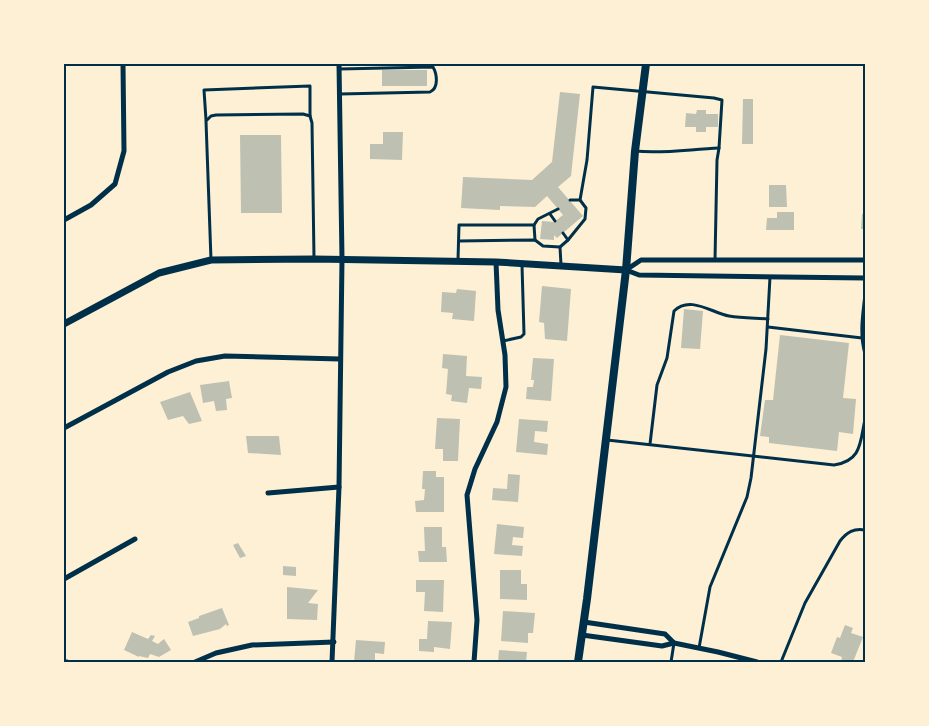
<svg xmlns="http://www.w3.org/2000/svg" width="929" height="726" font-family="'Source Sans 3',sans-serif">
	<rect width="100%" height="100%" fill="#fdf0d5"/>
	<g fill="#bec0b2">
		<rect x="382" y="70" width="45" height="16"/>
		<path d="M 560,92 L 580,94 L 571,176 L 558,187 L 583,216 L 557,238 L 554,235 L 554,240 L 540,239 L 542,221 L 554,222 L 563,215 L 547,196 L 535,207 L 500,206 L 500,210 L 461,208 L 463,177 L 532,180 L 552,162 Z"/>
		<path d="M 743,99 L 753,99 L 753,144 L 742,144 Z"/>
		<path d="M 697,110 L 706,110 L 706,114 L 718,114 L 718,127 L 706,127 L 706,132 L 696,132 L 696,127 L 685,127 L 686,113 L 696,114 Z"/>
		<path d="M 383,132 L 403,132 L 402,160 L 370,159 L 370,144 L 383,144 Z"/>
		<path d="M 240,135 L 281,135 L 282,213 L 241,213 Z"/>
		<path d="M 769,185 L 786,185 L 787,207 L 769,207 Z"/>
		<path d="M 777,212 L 794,212 L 794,230 L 766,230 L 767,218 L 777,218 Z"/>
		<path d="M 862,214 L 865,214 L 865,229 L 861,229 Z"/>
		<path d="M 542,286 L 571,289 L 567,341 L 545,339 L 544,323 L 539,322 Z"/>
		<path d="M 457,289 L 476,291 L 474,321 L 452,319 L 453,313 L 441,312 L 442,292 L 456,293 Z"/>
		<path d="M 684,309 L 703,311 L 700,349 L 681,348 Z"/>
		<path d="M 780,335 L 849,343 L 843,398 L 856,399 L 853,434 L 839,432 L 837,451 L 769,443 L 769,437 L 760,436 L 765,400 L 773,400 Z"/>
		<path d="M 443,354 L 467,356 L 466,376 L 482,377 L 481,389 L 469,388 L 467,403 L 451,401 L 452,395 L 446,394 L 448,369 L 442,368 Z"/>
		<path d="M 533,358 L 554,359 L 551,401 L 526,399 L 527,387 L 533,387 L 534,380 L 531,380 Z"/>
		<path d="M 229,381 L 232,398 L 226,399 L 227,410 L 216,411 L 214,401 L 203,403 L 200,385 Z"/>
		<path d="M 190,392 L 202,421 L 189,424 L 183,416 L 168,420 L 160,402 Z"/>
		<path d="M 437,418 L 460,419 L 458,461 L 443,461 L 443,449 L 435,449 Z"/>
		<path d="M 519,419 L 548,421 L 547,432 L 535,431 L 534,442 L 548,444 L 547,455 L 516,452 Z"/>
		<path d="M 246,436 L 279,436 L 281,455 L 248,453 Z"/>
		<path d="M 423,471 L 436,471 L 436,477 L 444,477 L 444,512 L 416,512 L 415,501 L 424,500 L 425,489 L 422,489 Z"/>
		<path d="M 508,474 L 520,475 L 518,502 L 492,500 L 493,488 L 507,489 Z"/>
		<path d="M 497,524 L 524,527 L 523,538 L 513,537 L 512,545 L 523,546 L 522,556 L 494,554 Z"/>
		<path d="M 424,527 L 442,527 L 442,547 L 446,547 L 447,562 L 419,562 L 418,551 L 425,551 Z"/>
		<path d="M 238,543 L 246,556 L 240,558 L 233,545 Z"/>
		<path d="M 283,566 L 296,567 L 296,576 L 283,575 Z"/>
		<path d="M 500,570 L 521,570 L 521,584 L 527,584 L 527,600 L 500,599 Z"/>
		<path d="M 416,580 L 444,580 L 443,612 L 424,611 L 425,592 L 416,592 Z"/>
		<path d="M 287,587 L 318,590 L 308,603 L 318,604 L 317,620 L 287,619 Z"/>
		<path d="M 222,608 L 229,625 L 227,626 L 226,624 L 220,629 L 193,636 L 188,622 L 199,618 L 199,616 Z"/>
		<path d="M 503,611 L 535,613 L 533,633 L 528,633 L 528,643 L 501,641 Z"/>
		<path d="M 428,621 L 452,622 L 450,649 L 434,647 L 434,652 L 419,651 L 419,639 L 427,639 Z"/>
		<path d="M 845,625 L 853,628 L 851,633 L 863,637 L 853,662 L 841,662 L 842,657 L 831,653 L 837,637 L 840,638 Z"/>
		<path d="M 132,632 L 148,639 L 151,635 L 155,636 L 152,641 L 158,644 L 164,639 L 171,650 L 159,657 L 150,654 L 148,658 L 139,656 L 139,657 L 124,650 Z"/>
		<path d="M 356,640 L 385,642 L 384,654 L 375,653 L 375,662 L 354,662 Z"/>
		<path d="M 499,650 L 527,652 L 526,662 L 498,662 Z"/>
	</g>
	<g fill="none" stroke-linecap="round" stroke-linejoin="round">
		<g stroke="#003049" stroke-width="3">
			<path d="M 339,69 L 433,67 C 437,74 439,88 430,92 L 340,94"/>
			<path d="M 206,120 L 204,90 L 310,86 L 310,116"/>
			<path d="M 635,151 C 663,154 691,149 719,148"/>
			<path d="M 570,200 L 580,200 L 587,160 L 593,87 L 714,98 L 722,100 L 719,148 L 717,160 L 715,260"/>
			<path d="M 550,214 L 555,221"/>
			<path d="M 534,225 L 535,240"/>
			<path d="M 563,233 L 568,240"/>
			<path d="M 459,241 L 535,240 L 543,246 L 560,247 L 568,240 L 585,219 L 586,208 L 580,200"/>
			<path d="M 560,247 L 561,265"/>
			<path d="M 211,260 L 206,121 L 211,116 L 216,115 L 303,114 L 310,116 L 312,123 L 314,258"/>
			<path d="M 458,260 L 459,225 L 534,225 L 538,219 L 558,209"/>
			<path d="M 865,294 C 863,314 859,333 865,354"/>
			<path d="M 768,327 L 862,338"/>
			<path d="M 503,341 L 521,337 L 524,334 L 522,265"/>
			<path d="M 607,440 L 834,465 C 862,461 860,442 865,419"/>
			<path d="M 650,444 L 657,385 L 667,358 L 674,311 C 690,295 712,313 729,316 C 742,318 755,318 768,319"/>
			<path d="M 699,648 L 710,587 L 747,497 L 751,478 L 766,349 L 770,277"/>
			<path d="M 671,662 L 674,643"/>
			<path d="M 781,662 L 805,603 L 840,541 C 847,532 854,528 865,530"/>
		</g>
		<g stroke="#003049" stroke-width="5">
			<path d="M 64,220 L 91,205 L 115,184 L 124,151 L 123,64"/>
			<path d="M 626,270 L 641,260 L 865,260"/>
			<path d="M 626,270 L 639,275 L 865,278"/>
			<path d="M 64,428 L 168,372 L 196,361 L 225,356 L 340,359"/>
			<path d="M 268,493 L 339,487"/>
			<path d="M 64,579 L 135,539"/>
			<path d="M 584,622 L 665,634 L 674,643"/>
			<path d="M 582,635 L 662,646 L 674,643 L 718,652 L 757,662"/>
			<path d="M 64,662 L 67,662"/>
			<path d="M 195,662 L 216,653 L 252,645 L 334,642"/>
			<path d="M 332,662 L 339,487 L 342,259 L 339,64"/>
			<path d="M 474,662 L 477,620 L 467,495 L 475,469 L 497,422 L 506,387 L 505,355 L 498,310 L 496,262"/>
		</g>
		<path stroke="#003049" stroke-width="7" d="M 64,324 L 159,273 L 211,260 L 314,259 L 496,262 L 626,270"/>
		<path stroke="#003049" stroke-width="8" d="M 578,662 L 587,599 L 626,270 L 635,151 L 646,64"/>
	</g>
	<rect width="929" height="726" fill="none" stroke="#fdf0d5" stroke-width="130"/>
	<rect x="65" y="65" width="799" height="596" fill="none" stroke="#003049" stroke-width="2"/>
</svg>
